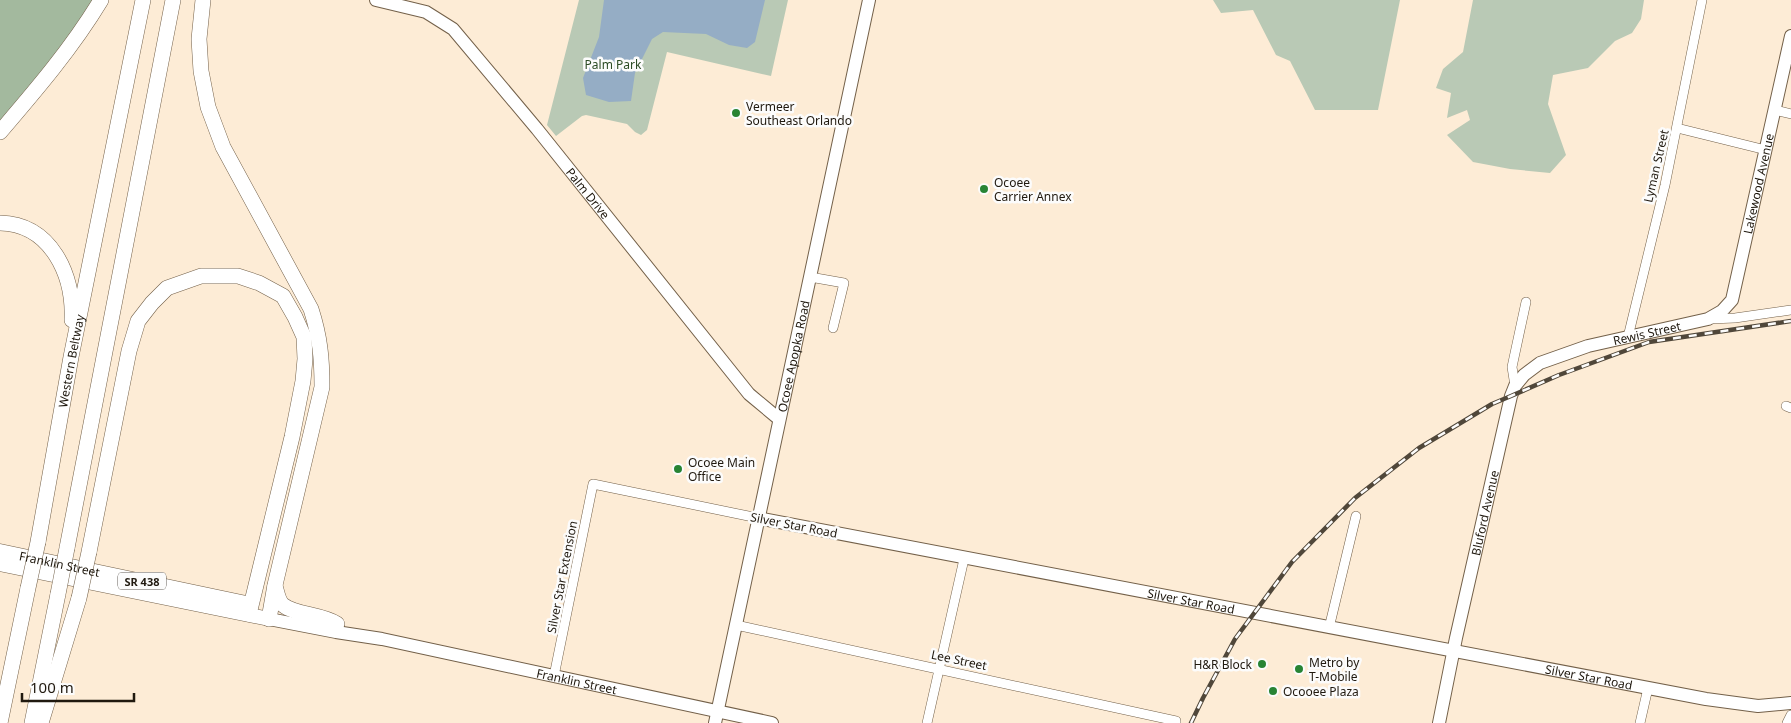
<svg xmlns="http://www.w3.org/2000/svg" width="1791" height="723" font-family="'Noto Sans',sans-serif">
	<rect width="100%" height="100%" fill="#fdecd6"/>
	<g fill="#b9c9b5">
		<path d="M 579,0 L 788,0 L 771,76 L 667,52 L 647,130 L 641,135 L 635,132 L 627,124 L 586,115 L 582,116 L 556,136 L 547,125 Z"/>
		<path d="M 1213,0 L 1400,0 L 1378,110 L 1315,110 L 1290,61 L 1276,55 L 1253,10 L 1221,13 Z"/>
		<path d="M 1473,0 L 1644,0 L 1641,19 L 1632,33 L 1615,41 L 1588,68 L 1553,75 L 1548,104 L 1566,155 L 1550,173 L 1510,169 L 1473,162 L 1447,135 L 1470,120 L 1467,110 L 1447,118 L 1451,93 L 1436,88 L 1443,69 L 1463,52 Z"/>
	</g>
	<path fill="#a3b99e" d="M 0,0 L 100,0 L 0,132 Z"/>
	<path fill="#95adc5" d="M 604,0 L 765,0 L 755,42 L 747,48 L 729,45 L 706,34 L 663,32 L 652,39 L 635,73 L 631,101 L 609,102 L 586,95 L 583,78 L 599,37 Z"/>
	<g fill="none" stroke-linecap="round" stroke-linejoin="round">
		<defs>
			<g id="street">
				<path d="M 1775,110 L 1791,114"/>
				<path d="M 1677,128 L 1766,150"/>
				<path d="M 810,277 L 844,283 L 833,328"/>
				<path d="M 1710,319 L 1735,318 L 1791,310"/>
				<path d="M 1628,337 L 1665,185 L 1702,0"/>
				<path d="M 1515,386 L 1512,367 L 1526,302"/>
				<path d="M 1786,406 L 1791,408"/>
				<path d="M 736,625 L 1176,721 L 1176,723"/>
				<path d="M 1329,628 L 1356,516"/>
				<path d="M 554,676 L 593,484 L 758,518"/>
				<path d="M 927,723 L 964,559"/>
				<path d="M 1640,723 L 1648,688"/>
				<path d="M 1787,723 L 1791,715"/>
			</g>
			<g id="secondary">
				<path id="s1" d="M 376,0 L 426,12 L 453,29 L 537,129 L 749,394 L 779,419"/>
				<path id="s2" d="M 758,518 L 1706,699 L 1758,706 L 1791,703"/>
				<path id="s3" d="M 269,619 L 336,632 L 382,639 L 772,723"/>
				<path id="s4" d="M 715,723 L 869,0"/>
				<path id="s5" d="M 1439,723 L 1456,638 L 1511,396 L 1515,386 L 1524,375 L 1540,363 L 1588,346 L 1708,319 L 1722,311 L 1732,300 L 1791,36"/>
			</g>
			<g id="primary">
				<path id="s6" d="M 0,551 L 251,604"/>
				<path d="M 0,564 L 269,619"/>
			</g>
			<g id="highway">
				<path d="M 203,0 L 199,39 L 201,71 L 208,107 L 223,147 L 311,309 C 320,337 322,358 322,387 L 275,585 L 269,619"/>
				<path d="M 0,132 C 36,90 72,48 101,0"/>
				<path d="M 0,223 C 51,224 74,275 72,320"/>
				<path id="s7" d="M 38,542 L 71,357 L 143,0"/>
				<path d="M 67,548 L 173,0"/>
				<path d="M 89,552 L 129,351 L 138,321 L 152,303 L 167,288 L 201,276 L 238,276 L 259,283 L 283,296 L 295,317 L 304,337 L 305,359 L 303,381 L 292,437 L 249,614"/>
				<path d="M 275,586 C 277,592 278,601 283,605 C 295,615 322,614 337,624"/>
				<path d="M 0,723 L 28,588"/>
				<path d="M 32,723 L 58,594"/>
				<path d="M 41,723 L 79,598"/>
			</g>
		</defs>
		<use href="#street" stroke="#736049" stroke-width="10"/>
		<use href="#secondary" stroke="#736049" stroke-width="14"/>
		<use href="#primary" stroke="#736049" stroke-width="15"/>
		<use href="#highway" stroke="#736049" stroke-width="16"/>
		<use href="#street" stroke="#fff" stroke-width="9"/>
		<use href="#secondary" stroke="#fff" stroke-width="12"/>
		<use href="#primary" stroke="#fff" stroke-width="14"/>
		<use href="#highway" stroke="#fff" stroke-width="15"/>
		<defs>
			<path id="rail" d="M 1191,723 L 1203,698 L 1235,639 L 1292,562 L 1355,498 L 1419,448 L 1492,404 L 1511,396 L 1559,375 L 1649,342 L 1791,321"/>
		</defs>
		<use href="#rail" stroke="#50473a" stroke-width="4.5"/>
		<use href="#rail" stroke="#fcfcfc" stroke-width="2.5" stroke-dasharray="8" stroke-linecap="butt"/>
		<defs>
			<g id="highway-bridge">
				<path d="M 28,588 L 38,542"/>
				<path d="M 58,594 L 67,548"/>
				<path d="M 79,598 L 89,552"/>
			</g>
		</defs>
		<use href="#highway-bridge" stroke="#736049" stroke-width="16" stroke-linecap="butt"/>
		<use href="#highway-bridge" stroke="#fff" stroke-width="15"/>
	</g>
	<g fill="#288434" stroke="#fcfcfc" stroke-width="2">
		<circle cx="736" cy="113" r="5"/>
		<circle cx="984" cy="189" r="5"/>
		<circle cx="678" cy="469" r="5"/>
		<circle cx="1262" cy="664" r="5"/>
		<circle cx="1299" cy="669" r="5"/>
		<circle cx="1273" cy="691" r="5"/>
	</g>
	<g text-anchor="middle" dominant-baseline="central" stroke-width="5" stroke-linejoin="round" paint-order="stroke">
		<rect fill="#fcfcfc" stroke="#625d56" stroke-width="1" x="118" y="572.5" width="48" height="17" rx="4"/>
		<g font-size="11" font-weight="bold" fill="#20190f">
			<text x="142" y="581">SR 438</text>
		</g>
		<g font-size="12" fill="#2b4b24" stroke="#fcfcfc">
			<text x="613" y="64">Palm Park</text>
		</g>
		<g font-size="12" fill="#20190f" stroke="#fcfcfc" text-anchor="start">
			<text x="746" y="106">Vermeer<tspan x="746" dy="14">Southeast Orlando</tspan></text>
			<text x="994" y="182">Ocoee<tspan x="994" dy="14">Carrier Annex</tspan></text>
			<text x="688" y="462">Ocoee Main<tspan x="688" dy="14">Office</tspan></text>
			<text x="1309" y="662">Metro by<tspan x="1309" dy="14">T-Mobile</tspan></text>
			<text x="1252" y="664" text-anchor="end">H&amp;R Block</text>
			<text x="1283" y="691">Ocooee Plaza</text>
		</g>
		<g font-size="12" fill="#20190f" stroke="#fcfcfc">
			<text transform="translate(1656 166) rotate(-77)">Lyman Street</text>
			<text stroke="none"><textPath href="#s5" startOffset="704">Lakewood Avenue</textPath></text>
			<text stroke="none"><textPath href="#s1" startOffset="296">Palm Drive</textPath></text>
			<text stroke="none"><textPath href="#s5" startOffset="491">Rewis Street</textPath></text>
			<text stroke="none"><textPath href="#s4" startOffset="375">Ocoee Apopka Road</textPath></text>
			<text stroke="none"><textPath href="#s7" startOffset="184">Western Beltway</textPath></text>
			<text stroke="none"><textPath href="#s5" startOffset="215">Bluford Avenue</textPath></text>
			<text transform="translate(794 525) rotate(11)">Silver Star Road</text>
			<text stroke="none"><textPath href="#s6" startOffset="61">Franklin Street</textPath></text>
			<text transform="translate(562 577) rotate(-79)">Silver Star Extension</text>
			<text stroke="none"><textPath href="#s2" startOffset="441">Silver Star Road</textPath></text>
			<text transform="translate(959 660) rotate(12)">Lee Street</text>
			<text stroke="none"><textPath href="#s2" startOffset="846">Silver Star Road</textPath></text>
			<text stroke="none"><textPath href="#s3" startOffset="314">Franklin Street</textPath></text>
		</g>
	</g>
	<path d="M22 693v8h112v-8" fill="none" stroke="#20190f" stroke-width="2.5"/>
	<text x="30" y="693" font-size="15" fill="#20190f" stroke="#fcfcfc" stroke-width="4" paint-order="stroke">100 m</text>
</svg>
